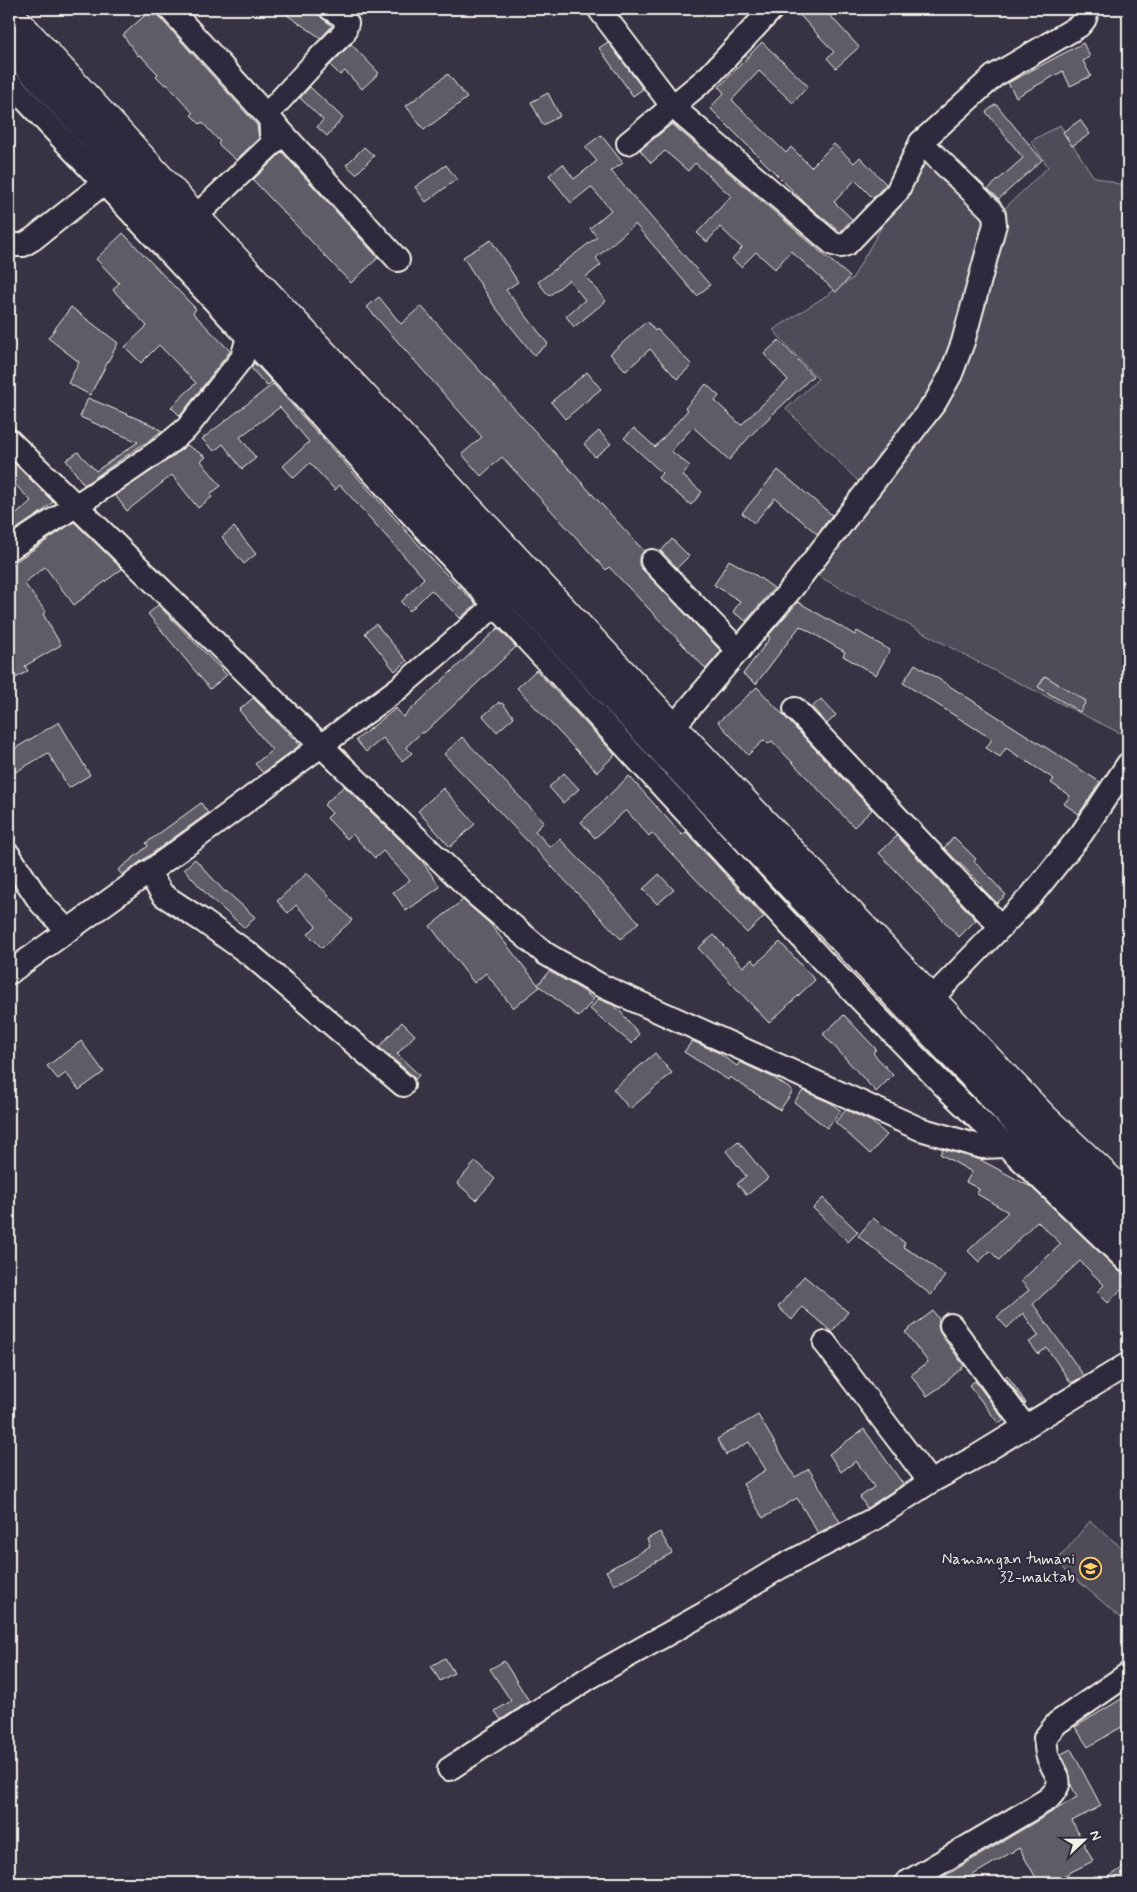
<svg xmlns="http://www.w3.org/2000/svg" width="1137" height="1892" font-family="Mynerve,sans-serif">
	<rect width="100%" height="100%" fill="#373244"/>
	<filter id="ink" filterUnits="userSpaceOnUse"><feTurbulence type="fractalNoise" baseFrequency=".02" numOctaves="2"/><feDisplacementMap in="SourceGraphic" scale="10" xChannelSelector="R" yChannelSelector="G"/><feConvolveMatrix kernelMatrix="1 2 1 2 8 2 1 2 1" color-interpolation-filters="sRGB"/></filter>
	<g filter="url(#ink)">
		<g fill="#504b59" stroke="#a29ea0">
			<path d="M 1060,125 L 1093,176 L 1128,187 L 1128,737 L 985,666 L 811,572 L 874,497 L 786,409 L 818,379 L 773,330 L 852,279 L 924,152 L 1002,211 L 1048,167 L 1031,141 Z"/>
			<path d="M 1090,1521 L 1128,1553 L 1128,1624 L 1056,1562 Z"/>
		</g>
		<g fill="#5f5c67" stroke="#f4f1e8">
			<path d="M 152,9 L 157,11 L 160,18 L 257,125 L 259,138 L 236,160 L 218,144 L 220,142 L 202,122 L 200,124 L 191,115 L 193,113 L 167,84 L 165,85 L 156,76 L 158,74 L 140,55 L 138,56 L 123,35 Z"/>
			<path d="M 278,9 L 316,9 L 320,16 L 332,26 L 321,38 Z"/>
			<path d="M 794,9 L 824,9 L 859,47 L 836,68 L 827,58 L 834,52 Z"/>
			<path d="M 608,42 L 643,89 L 633,96 L 599,48 Z"/>
			<path d="M 762,42 L 808,86 L 793,103 L 759,71 L 732,100 L 786,153 L 791,147 L 811,167 L 834,144 L 854,163 L 860,157 L 886,184 L 873,198 L 855,180 L 834,202 L 852,219 L 840,232 L 806,204 L 710,108 L 724,93 L 719,87 Z"/>
			<path d="M 1083,43 L 1090,57 L 1083,61 L 1091,76 L 1070,86 L 1063,71 L 1016,97 L 1008,83 Z"/>
			<path d="M 351,44 L 379,73 L 362,89 L 345,71 L 340,75 L 330,65 Z"/>
			<path d="M 448,74 L 467,98 L 424,130 L 406,106 Z"/>
			<path d="M 310,87 L 343,118 L 327,136 L 317,127 L 323,120 L 300,98 Z"/>
			<path d="M 548,93 L 560,116 L 543,125 L 531,102 Z"/>
			<path d="M 996,104 L 1042,160 L 999,199 L 988,189 L 1023,158 L 986,112 Z"/>
			<path d="M 1080,120 L 1090,134 L 1072,146 L 1063,132 Z"/>
			<path d="M 672,124 L 850,277 L 836,292 L 791,251 L 775,269 L 756,252 L 741,267 L 732,259 L 742,248 L 720,227 L 707,242 L 697,233 L 731,196 L 695,163 L 688,171 L 665,151 L 651,163 L 640,150 Z"/>
			<path d="M 601,135 L 623,163 L 611,171 L 710,285 L 697,296 L 635,224 L 596,258 L 601,265 L 586,277 L 606,301 L 574,327 L 566,316 L 585,300 L 569,280 L 549,296 L 538,282 L 597,237 L 590,228 L 611,210 L 591,187 L 571,203 L 549,175 L 563,164 L 574,179 L 597,161 L 585,147 Z"/>
			<path d="M 364,147 L 374,156 L 356,174 L 346,165 Z"/>
			<path d="M 282,152 L 378,258 L 351,283 L 253,180 Z"/>
			<path d="M 446,165 L 457,179 L 426,202 L 415,187 Z"/>
			<path d="M 123,233 L 196,309 L 193,313 L 230,351 L 180,416 L 171,407 L 196,383 L 159,345 L 141,363 L 125,347 L 147,326 L 113,290 L 119,283 L 96,259 Z"/>
			<path d="M 491,240 L 518,282 L 506,290 L 548,344 L 534,355 L 495,307 L 463,257 Z"/>
			<path d="M 379,297 L 401,324 L 421,306 L 644,551 L 639,558 L 639,565 L 643,570 L 721,651 L 706,669 L 609,567 L 606,570 L 502,457 L 481,476 L 462,454 L 482,437 L 367,307 Z"/>
			<path d="M 71,307 L 118,343 L 90,395 L 68,383 L 79,362 L 48,338 Z"/>
			<path d="M 647,321 L 655,331 L 657,329 L 692,365 L 677,379 L 650,349 L 626,371 L 610,354 Z"/>
			<path d="M 779,340 L 813,376 L 752,434 L 729,460 L 693,427 L 671,451 L 690,466 L 682,475 L 702,492 L 691,505 L 658,478 L 662,473 L 624,438 L 634,428 L 655,447 L 688,410 L 685,408 L 706,384 L 719,396 L 715,401 L 741,425 L 788,380 L 764,354 Z"/>
			<path d="M 254,363 L 272,382 L 267,386 L 251,368 Z"/>
			<path d="M 587,372 L 601,389 L 565,419 L 551,402 Z"/>
			<path d="M 273,384 L 437,565 L 476,604 L 460,618 L 431,590 L 410,611 L 401,602 L 424,578 L 340,485 L 335,490 L 310,463 L 294,478 L 283,466 L 309,442 L 280,407 L 240,437 L 256,458 L 242,469 L 223,444 L 214,451 L 202,439 Z"/>
			<path d="M 88,398 L 150,424 L 162,431 L 84,485 L 66,460 L 78,452 L 96,471 L 138,442 L 80,417 Z"/>
			<path d="M 599,431 L 611,444 L 595,457 L 584,444 Z"/>
			<path d="M 187,445 L 206,457 L 201,461 L 221,486 L 210,494 L 212,497 L 198,508 L 172,475 L 127,511 L 115,495 L 171,458 Z"/>
			<path d="M 9,458 L 53,502 L 43,511 L 9,534 L 9,521 L 31,501 L 11,480 L 9,482 Z"/>
			<path d="M 778,470 L 832,515 L 817,534 L 775,498 L 754,523 L 742,513 Z"/>
			<path d="M 74,522 L 122,569 L 74,605 L 45,567 L 24,583 L 46,612 L 43,614 L 61,645 L 25,666 L 28,671 L 9,682 L 9,566 Z"/>
			<path d="M 234,527 L 256,554 L 244,564 L 222,537 Z"/>
			<path d="M 672,539 L 689,556 L 677,568 L 661,551 Z"/>
			<path d="M 729,560 L 757,576 L 774,588 L 746,621 L 733,612 L 740,601 L 714,585 Z"/>
			<path d="M 798,602 L 855,635 L 857,631 L 890,650 L 876,675 L 843,656 L 845,652 L 800,626 L 756,684 L 743,674 L 770,638 L 768,636 Z"/>
			<path d="M 158,605 L 227,675 L 210,689 L 148,614 Z"/>
			<path d="M 376,624 L 407,661 L 395,671 L 365,633 Z"/>
			<path d="M 498,628 L 516,647 L 424,733 L 422,732 L 406,747 L 412,753 L 402,761 L 383,738 L 366,752 L 356,740 L 396,708 L 403,717 Z"/>
			<path d="M 915,664 L 1100,782 L 1079,814 L 1064,804 L 1070,796 L 1051,783 L 1054,779 L 1006,748 L 1000,757 L 986,748 L 992,739 L 903,683 Z"/>
			<path d="M 536,670 L 615,755 L 597,772 L 517,688 Z"/>
			<path d="M 1045,676 L 1086,701 L 1080,712 L 1038,687 Z"/>
			<path d="M 757,687 L 872,810 L 854,827 L 772,741 L 768,744 L 764,740 L 748,755 L 718,722 Z"/>
			<path d="M 253,698 L 300,745 L 263,773 L 255,764 L 272,750 L 239,710 Z"/>
			<path d="M 821,699 L 836,715 L 827,724 L 812,707 Z"/>
			<path d="M 499,702 L 500,704 L 502,703 L 514,717 L 497,732 L 483,716 Z"/>
			<path d="M 59,722 L 90,775 L 69,788 L 48,753 L 9,776 L 9,752 Z"/>
			<path d="M 462,737 L 544,822 L 535,831 L 550,847 L 560,839 L 639,922 L 621,939 L 444,754 Z"/>
			<path d="M 564,773 L 579,789 L 563,803 L 549,787 Z"/>
			<path d="M 629,776 L 682,835 L 686,832 L 764,917 L 747,933 L 652,833 L 649,836 L 626,810 L 595,838 L 581,822 Z"/>
			<path d="M 344,786 L 422,861 L 440,887 L 406,911 L 393,892 L 410,880 L 383,851 L 375,858 L 352,834 L 347,839 L 327,818 L 332,813 L 324,805 Z"/>
			<path d="M 443,788 L 475,824 L 450,847 L 418,811 Z"/>
			<path d="M 201,803 L 208,813 L 122,875 L 118,870 L 148,846 L 146,843 Z"/>
			<path d="M 897,836 L 976,920 L 959,937 L 879,853 Z"/>
			<path d="M 954,837 L 976,859 L 974,861 L 1006,895 L 997,903 L 980,886 L 982,885 L 944,848 Z"/>
			<path d="M 195,859 L 225,892 L 226,891 L 255,917 L 245,928 L 210,898 L 184,869 Z"/>
			<path d="M 307,873 L 352,920 L 322,948 L 308,934 L 316,926 L 296,905 L 288,913 L 277,901 Z"/>
			<path d="M 659,874 L 674,890 L 657,904 L 643,889 Z"/>
			<path d="M 463,900 L 490,924 L 540,987 L 513,1008 L 486,973 L 474,983 L 430,926 Z"/>
			<path d="M 714,935 L 743,967 L 752,959 L 756,964 L 780,942 L 815,980 L 769,1023 L 698,948 Z"/>
			<path d="M 549,971 L 582,990 L 594,999 L 579,1017 L 538,985 Z"/>
			<path d="M 598,999 L 613,1005 L 620,1011 L 639,1034 L 632,1044 L 590,1009 Z"/>
			<path d="M 844,1015 L 876,1049 L 873,1053 L 893,1075 L 876,1092 L 823,1034 Z"/>
			<path d="M 402,1022 L 415,1035 L 397,1054 L 419,1075 L 415,1080 L 412,1075 L 379,1047 Z"/>
			<path d="M 81,1041 L 104,1072 L 79,1090 L 66,1073 L 58,1079 L 47,1066 Z"/>
			<path d="M 692,1041 L 717,1052 L 737,1066 L 740,1062 L 774,1078 L 793,1091 L 780,1110 L 730,1077 L 728,1080 L 684,1052 Z"/>
			<path d="M 655,1053 L 672,1073 L 630,1109 L 613,1089 Z"/>
			<path d="M 803,1091 L 831,1103 L 841,1111 L 827,1128 L 794,1102 Z"/>
			<path d="M 846,1110 L 872,1122 L 887,1135 L 870,1154 L 835,1122 Z"/>
			<path d="M 738,1141 L 768,1178 L 747,1195 L 737,1184 L 746,1176 L 726,1151 Z"/>
			<path d="M 943,1149 L 981,1160 L 1031,1187 L 1119,1271 L 1128,1275 L 1128,1282 L 1108,1303 L 1097,1292 L 1104,1285 L 1080,1261 L 1033,1304 L 1084,1376 L 1071,1383 L 1047,1348 L 1038,1354 L 1029,1342 L 1039,1336 L 1023,1313 L 1007,1328 L 997,1317 L 1029,1290 L 1021,1281 L 1061,1244 L 1037,1221 L 999,1260 L 990,1251 L 979,1262 L 968,1251 L 1008,1212 L 977,1194 L 979,1189 L 966,1182 L 972,1172 L 940,1154 Z"/>
			<path d="M 476,1161 L 495,1179 L 476,1200 L 457,1183 Z"/>
			<path d="M 823,1198 L 858,1232 L 848,1242 L 813,1208 Z"/>
			<path d="M 873,1218 L 905,1243 L 903,1247 L 924,1259 L 945,1276 L 931,1295 L 858,1236 Z"/>
			<path d="M 804,1276 L 848,1312 L 832,1332 L 802,1307 L 792,1320 L 778,1307 Z"/>
			<path d="M 933,1311 L 939,1319 L 938,1326 L 940,1333 L 964,1366 L 939,1388 L 927,1396 L 911,1375 L 928,1362 L 905,1332 Z"/>
			<path d="M 1007,1375 L 1026,1403 L 1025,1404 L 1005,1377 Z"/>
			<path d="M 975,1381 L 1004,1420 L 999,1424 L 969,1385 Z"/>
			<path d="M 758,1415 L 795,1477 L 809,1469 L 840,1522 L 818,1533 L 797,1498 L 763,1518 L 743,1484 L 766,1470 L 749,1442 L 726,1455 L 717,1439 Z"/>
			<path d="M 864,1429 L 903,1484 L 867,1508 L 860,1497 L 874,1487 L 856,1461 L 841,1472 L 829,1454 Z"/>
			<path d="M 660,1532 L 672,1553 L 614,1585 L 606,1571 L 650,1547 L 647,1539 Z"/>
			<path d="M 445,1658 L 454,1673 L 440,1681 L 431,1666 Z"/>
			<path d="M 504,1661 L 529,1701 L 501,1720 L 495,1711 L 511,1701 L 490,1669 Z"/>
			<path d="M 1128,1695 L 1128,1723 L 1088,1747 L 1075,1727 Z"/>
			<path d="M 1071,1749 L 1101,1806 L 1072,1821 L 1093,1861 L 1061,1877 L 1064,1883 L 1039,1883 L 1019,1848 L 959,1883 L 933,1883 L 1077,1797 L 1071,1785 L 1069,1770 L 1061,1754 Z"/>
			<path d="M 1128,1864 L 1128,1883 L 1100,1883 Z"/>
		</g>
		<g fill="none" stroke-linecap="round" stroke-linejoin="round">
			<defs>
				<g id="minor">
					<path d="M 170,9 L 398,260"/>
					<path d="M 599,9 L 673,107 L 833,244 L 841,246 L 847,244 L 897,192 L 921,142 L 931,133 L 994,76 L 1079,26 C 1084,21 1088,17 1085,9"/>
					<path d="M 9,82 L 248,337 L 822,960 L 949,1091 L 1128,1262"/>
					<path d="M 628,143 L 708,77 L 772,9"/>
					<path d="M 195,217 L 274,142 L 271,133 L 270,111 L 316,61 L 344,33 L 347,23 L 341,15 L 331,9"/>
					<path d="M 9,245 L 23,245 L 33,239 L 114,175"/>
					<path d="M 9,440 L 279,705 L 474,893 L 546,954 L 600,985 L 920,1129 L 982,1147 L 1005,1146 L 1013,1143"/>
					<path d="M 9,549 L 129,471 L 164,447 L 187,428 L 242,358 L 248,337 L 255,327"/>
					<path d="M 652,561 L 739,651"/>
					<path d="M 795,709 L 1001,927"/>
					<path d="M 673,727 L 793,587 L 936,401 L 951,374 L 963,342 L 995,224 L 994,215 L 990,209 L 921,142"/>
					<path d="M 9,855 L 40,902 L 67,930"/>
					<path d="M 148,872 L 163,895 L 203,921 L 252,956 L 403,1085"/>
					<path d="M 9,973 L 214,825 L 399,688 L 505,597"/>
					<path d="M 931,999 L 1031,896 L 1082,833 L 1128,764"/>
					<path d="M 951,1325 L 1025,1427"/>
					<path d="M 825,1343 L 930,1482"/>
					<path d="M 449,1769 L 587,1679 L 705,1613 L 779,1568 L 872,1520 L 930,1482 L 974,1458 L 1128,1364"/>
					<path d="M 906,1883 L 1048,1799 C 1067,1780 1056,1778 1048,1757 C 1046,1752 1046,1744 1045,1738 L 1057,1723 L 1128,1674"/>
				</g>
				<g id="major">
					<path d="M 9,13 L 202,224 L 673,727 L 1044,1118 L 1128,1197"/>
					<path d="M 9,45 L 701,791 L 1030,1135 L 1128,1228"/>
				</g>
			</defs>
			<use href="#minor" stroke="#f4f1e8" stroke-width="26"/>
			<use href="#major" stroke="#f4f1e8" stroke-width="31"/>
			<use href="#minor" stroke="#2f2a3d" stroke-width="22"/>
			<use href="#major" stroke="#2f2a3d" stroke-width="28"/>
		</g>
	</g>
	<defs>
		<symbol id="school-ring" viewBox="-11 -11 22 22"><circle r="9.5" fill="#2f2a3d" stroke="#ffd166" stroke-width="1.5"/><path d="M0-5L7-2L0 1L-7-2ZM-4 1L0 2.5L4 1V4Q0 6-4 4Z" fill="#ffd166"/></symbol>
	</defs>
	<g fill-rule="evenodd">
		<use href="#school-ring" x="1078" y="1556" width="25" height="25"/>
	</g>
	<g text-anchor="middle" dominant-baseline="central" stroke-width="4" stroke-linejoin="round" paint-order="stroke">
		<g font-size="16" fill="#f4f1e8" stroke="#2f2a3d" text-anchor="end">
			<text x="1075" y="1559">Namangan tumani<tspan x="1075" dy="18">32-maktab</tspan></text>
		</g>
	</g>
	<rect width="1137" height="1892" fill="none" stroke="#2f2a3d" stroke-width="30"/>
	<rect x="15" y="15" width="1107" height="1862" fill="none" stroke="#f4f1e8" stroke-width="2" filter="url(#ink)"/>
	<g transform="translate(1084 1840) rotate(68)" stroke="#2f2a3d" stroke-width="4" paint-order="stroke">
	<path d="M0-4L9 19L0 12L-9 19Z" fill="#f4f1e8"/>
	<text y="-8" font-size="14" font-weight="bold" text-anchor="middle" fill="#f4f1e8">N</text>
	</g>
</svg>
